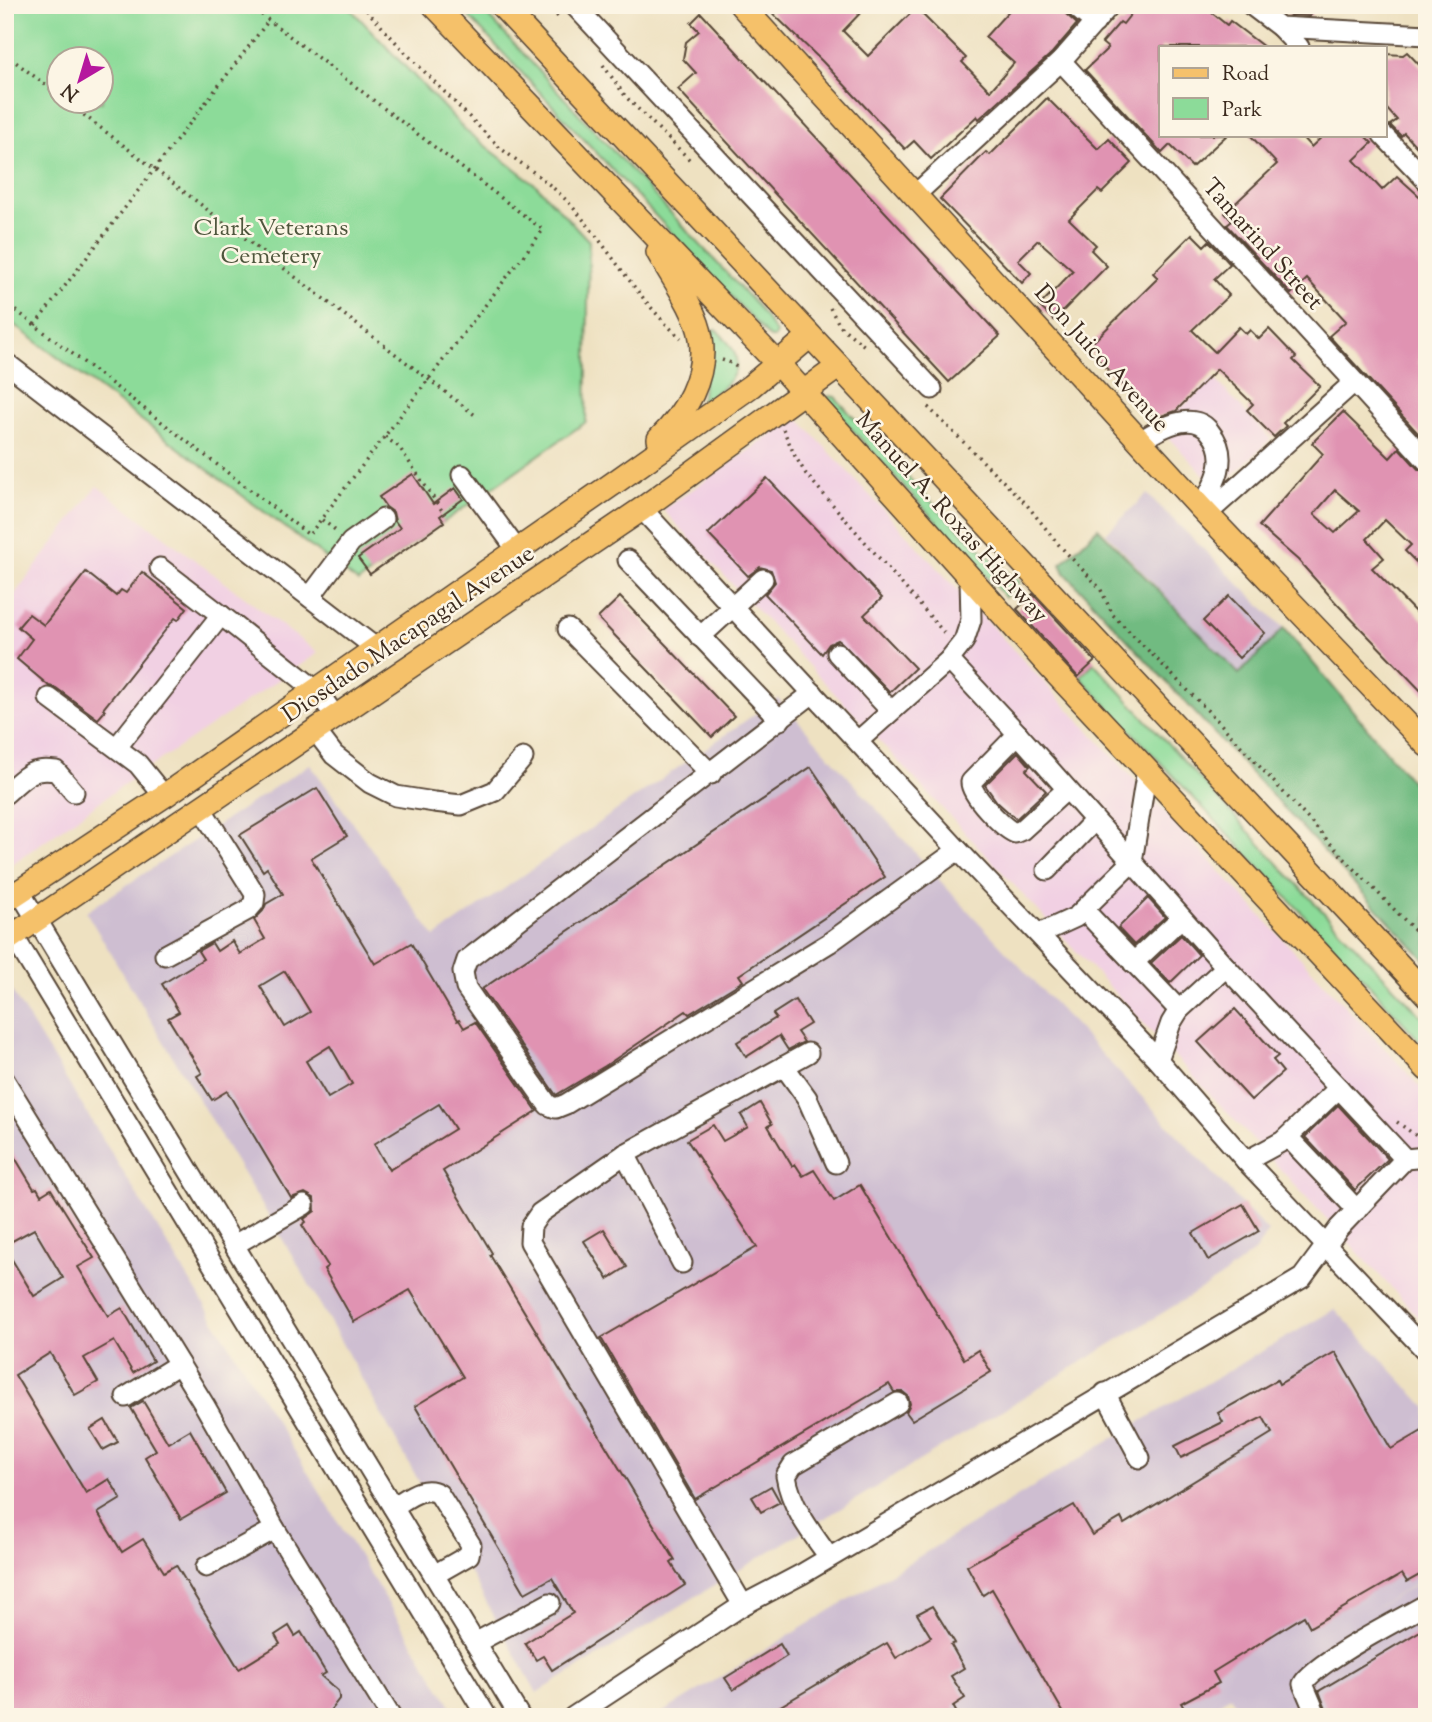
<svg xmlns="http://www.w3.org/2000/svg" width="1432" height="1722" font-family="'Sorts Mill Goudy',serif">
	<rect width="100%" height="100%" fill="#fcf5e5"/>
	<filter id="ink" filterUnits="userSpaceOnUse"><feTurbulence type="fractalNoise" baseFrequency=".0143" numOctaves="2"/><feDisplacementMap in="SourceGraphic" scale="14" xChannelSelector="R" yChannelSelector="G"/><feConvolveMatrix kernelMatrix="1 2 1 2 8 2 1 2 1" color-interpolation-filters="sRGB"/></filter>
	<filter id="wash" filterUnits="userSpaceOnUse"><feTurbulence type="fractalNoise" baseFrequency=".00686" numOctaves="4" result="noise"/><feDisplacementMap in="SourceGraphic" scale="28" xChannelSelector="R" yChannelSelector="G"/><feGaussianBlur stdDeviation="1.57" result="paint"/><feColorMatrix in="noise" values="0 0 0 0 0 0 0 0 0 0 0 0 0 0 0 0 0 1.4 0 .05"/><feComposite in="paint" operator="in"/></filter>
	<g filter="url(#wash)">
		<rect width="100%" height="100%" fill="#eee1c1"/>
		<g fill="#f1d0e3">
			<path d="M 1214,378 L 1271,439 L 1218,489 L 1159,428 Z"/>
			<path d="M 797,417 L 1427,1094 L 1427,1326 L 663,510 Z"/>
			<path d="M 97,486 L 318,653 L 126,783 L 5,869 L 5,607 Z"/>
		</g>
		<g fill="#cebed1">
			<path d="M 1147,494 L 1284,628 L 1239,674 L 1106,533 Z"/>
			<path d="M 778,698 L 944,885 L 1268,1232 L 1255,1251 L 1220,1278 L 537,1693 L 301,1270 L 86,912 L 310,764 L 435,937 Z"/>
			<path d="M 5,980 L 458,1717 L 5,1717 Z"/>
			<path d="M 1335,1309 L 1427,1408 L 1427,1577 L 1363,1615 L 1427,1578 L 1427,1717 L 1244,1717 L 1230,1696 L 1197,1717 L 655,1717 L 1140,1422 Z"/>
		</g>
		<g fill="#8cdb99" stroke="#64825c" stroke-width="2" fill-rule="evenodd">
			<path d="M 5,5 L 347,5 L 466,131 L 536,185 L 589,241 L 586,422 L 358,582 L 5,318 ZM 60,60 L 102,60 L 102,102 L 60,102 Z"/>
			<path d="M 458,5 L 478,5 L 757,306 L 776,333 L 774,338 L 770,338 Z"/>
			<path d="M 715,329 C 738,349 747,369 719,390 C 713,395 707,401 701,403 L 709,332 Z"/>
			<path d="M 829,396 L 835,397 C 894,462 951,528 1020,582 L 1005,597 L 825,400 Z"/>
			<path d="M 1094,663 L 1295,882 L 1427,1022 L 1427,1049 L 1365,980 L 1080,677 Z"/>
		</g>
		<path fill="#71bb81" stroke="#567250" stroke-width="2" d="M 1098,528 L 1239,674 L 1284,628 L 1427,800 L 1427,962 L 1065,573 L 1061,564 Z"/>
		<g id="blocks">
			<g fill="#e093b2" fill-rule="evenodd">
				<path d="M 764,5 L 868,5 L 843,31 L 868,56 L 916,8 L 966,58 L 962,62 L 990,91 L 1014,63 L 985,37 L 1014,5 L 1056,5 L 1077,24 L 1052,53 L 979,119 L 977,116 L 931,159 L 914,141 L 905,149 L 822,61 Z"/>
				<path d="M 1138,5 L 1202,5 L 1227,25 L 1230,21 L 1264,47 L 1161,47 L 1161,135 L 1227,135 L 1192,167 L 1170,145 L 1162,153 L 1085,70 L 1108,48 L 1102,43 L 1120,22 L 1123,24 Z"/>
				<path d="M 1275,5 L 1318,5 L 1310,16 L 1290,15 Z"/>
				<path d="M 701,13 L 1000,336 L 949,382 L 678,89 L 696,73 L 683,59 L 686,42 L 699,31 L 691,23 Z"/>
				<path d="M 1407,52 L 1427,73 L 1427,158 L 1404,133 L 1401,136 L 1390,125 L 1397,120 L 1385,107 L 1385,54 L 1403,55 Z"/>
				<path d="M 1047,98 L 1098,149 L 1109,139 L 1132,163 L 1102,193 L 1098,190 L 1069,219 L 1096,245 L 1091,250 L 1107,266 L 1054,320 L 1039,306 L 1073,271 L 1038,240 L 1018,260 L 1031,273 L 1022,283 L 940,199 L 986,152 L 990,155 Z"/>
				<path d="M 1250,135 L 1300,135 L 1311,147 L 1324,135 L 1364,135 L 1372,143 L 1354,160 L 1382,190 L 1397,176 L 1427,203 L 1427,353 L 1418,362 L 1427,371 L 1427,443 L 1329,336 L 1346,321 L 1307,279 L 1291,294 L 1227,225 L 1232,221 L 1225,213 L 1277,164 Z"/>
				<path d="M 1192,234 L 1204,246 L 1209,241 L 1230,264 L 1214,279 L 1229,295 L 1192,330 L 1215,352 L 1239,327 L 1246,334 L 1250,330 L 1259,339 L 1269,329 L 1296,357 L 1293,360 L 1320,386 L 1283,423 L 1286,426 L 1274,437 L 1247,410 L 1253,404 L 1217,369 L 1176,411 L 1155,418 L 1087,348 L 1158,278 L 1153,273 Z"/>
				<path d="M 1343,412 L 1390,458 L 1399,448 L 1418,469 L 1427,473 L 1427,573 L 1405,551 L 1411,545 L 1385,520 L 1367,539 L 1384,558 L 1372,568 L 1427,624 L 1427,697 L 1338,605 L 1298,560 L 1259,526 L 1323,454 L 1312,443 ZM 1335,490 L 1359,511 L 1335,533 L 1314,514 Z"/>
				<path d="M 413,474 L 433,504 L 455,488 L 463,499 L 440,516 L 444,522 L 370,574 L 358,558 L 400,528 L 395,521 L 393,512 L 386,507 L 379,497 Z"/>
				<path d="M 767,478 L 882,598 L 864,615 L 915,668 L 890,692 L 841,642 L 838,640 L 829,644 L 822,654 L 765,594 L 775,582 L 771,570 L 760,567 L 748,576 L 708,534 Z"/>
				<path d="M 86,572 L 116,596 L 121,590 L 126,593 L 142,572 L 187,608 L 178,620 L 175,618 L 103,709 L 105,711 L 98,719 L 56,688 L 49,686 L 17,659 L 32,639 L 18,627 L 29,614 L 44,625 Z"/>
				<path d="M 1033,594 L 1095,661 L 1078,677 L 1017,609 Z"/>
				<path d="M 1229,596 L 1265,633 L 1239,658 L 1203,621 Z"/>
				<path d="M 620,597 L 734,716 L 712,737 L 598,618 Z"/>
				<path d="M 1018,752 L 1030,766 L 1026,770 L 1046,791 L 1016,819 L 997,802 L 985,785 Z"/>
				<path d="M 811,767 L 885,877 L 739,975 L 743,981 L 689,1014 L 686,1011 L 605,1066 L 556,1095 L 482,989 Z"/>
				<path d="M 317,788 L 347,836 L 311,858 L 375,964 L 411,943 L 457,1021 L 459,1020 L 464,1028 L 475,1022 L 537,1111 L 443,1171 L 492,1253 L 490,1255 L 675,1560 L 671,1563 L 685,1585 L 552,1670 L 543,1656 L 536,1660 L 525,1643 L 573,1613 L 552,1578 L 525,1593 L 415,1406 L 463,1377 L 410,1290 L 354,1322 L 324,1269 L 328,1266 L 302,1225 L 306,1222 L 304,1219 L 315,1211 L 314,1198 L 305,1193 L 291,1198 L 227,1091 L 212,1100 L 197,1076 L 202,1073 L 168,1018 L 179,1012 L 162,984 L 203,959 L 198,951 L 212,943 L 217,951 L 232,941 L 240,954 L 265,939 L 254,920 L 263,911 L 266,904 L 283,894 L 267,868 L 263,871 L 240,835 ZM 285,971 L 310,1012 L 285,1027 L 260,986 ZM 330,1046 L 352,1084 L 328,1098 L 306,1061 ZM 439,1104 L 455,1129 L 389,1170 L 374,1144 Z"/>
				<path d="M 1148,898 L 1165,917 L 1134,945 L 1118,928 Z"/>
				<path d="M 1181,935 L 1199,955 L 1170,983 L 1151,963 Z"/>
				<path d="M 795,1000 L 810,1024 L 797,1032 L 804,1042 L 788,1050 L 779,1036 L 746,1057 L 737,1042 L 776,1018 L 773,1014 Z"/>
				<path d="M 1235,1009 L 1278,1056 L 1273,1060 L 1283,1072 L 1251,1100 L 1198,1042 Z"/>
				<path d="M 760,1103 L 772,1124 L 768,1126 L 792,1166 L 795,1164 L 803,1176 L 814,1170 L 834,1201 L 860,1185 L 964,1359 L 978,1350 L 991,1372 L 912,1420 L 906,1412 L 910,1404 L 908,1396 L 903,1392 L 894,1392 L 889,1384 L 695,1499 L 601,1338 L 757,1247 L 687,1140 L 713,1125 L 723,1141 L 748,1127 L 741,1115 Z"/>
				<path d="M 1338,1105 L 1388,1159 L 1355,1190 L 1305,1137 Z"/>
				<path d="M 5,1141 L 34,1189 L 37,1188 L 41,1195 L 51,1189 L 94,1258 L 78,1267 L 108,1316 L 122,1308 L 153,1361 L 133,1373 L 114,1341 L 84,1358 L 98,1382 L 75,1395 L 50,1353 L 15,1375 L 86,1493 L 109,1479 L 121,1499 L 98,1513 L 122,1552 L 143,1539 L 164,1572 L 176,1565 L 239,1669 L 280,1644 L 275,1635 L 289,1626 L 295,1636 L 301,1632 L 326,1673 L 321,1676 L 338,1691 L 339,1695 L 339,1699 L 325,1717 L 5,1717 L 5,1248 L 34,1296 L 63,1278 L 34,1229 L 5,1245 Z"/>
				<path d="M 1243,1204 L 1259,1231 L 1208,1260 L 1193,1233 Z"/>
				<path d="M 604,1229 L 627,1267 L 608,1279 L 584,1241 Z"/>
				<path d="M 1335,1352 L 1391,1449 L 1422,1431 L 1427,1439 L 1427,1571 L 1407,1582 L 1402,1574 L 1310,1627 L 1304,1616 L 1213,1672 L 1219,1683 L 1181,1703 L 1189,1717 L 1066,1717 L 992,1589 L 983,1595 L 967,1566 L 1074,1505 L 1092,1535 L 1121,1518 L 1124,1524 L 1272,1433 L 1263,1417 L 1181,1458 L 1175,1446 L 1223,1422 L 1218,1413 L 1277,1380 L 1279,1384 Z"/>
				<path d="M 143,1401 L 168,1443 L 190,1430 L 226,1493 L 181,1519 L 145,1457 L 156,1450 L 131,1408 Z"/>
				<path d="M 105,1420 L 118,1442 L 103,1450 L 90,1429 Z"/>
				<path d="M 771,1486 L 780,1502 L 761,1512 L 752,1497 Z"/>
				<path d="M 932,1606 L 955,1643 L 951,1645 L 964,1668 L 951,1676 L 965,1698 L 953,1706 L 959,1717 L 762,1717 L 887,1643 L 896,1658 L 931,1637 L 917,1614 Z"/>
				<path d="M 1427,1627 L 1427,1717 L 1329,1717 L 1319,1691 Z"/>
				<path d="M 780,1644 L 787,1656 L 733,1690 L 725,1678 Z"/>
			</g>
		</g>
	</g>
	<g filter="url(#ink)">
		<use href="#blocks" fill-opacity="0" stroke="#564536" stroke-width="2"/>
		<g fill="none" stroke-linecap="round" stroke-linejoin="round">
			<defs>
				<g id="minor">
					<path d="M 574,5 L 932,389"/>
					<path d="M 1073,5 L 1095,23"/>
					<path d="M 1251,5 L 1280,27 L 1427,35"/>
					<path d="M 1280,27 L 1299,47"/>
					<path d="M 1061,61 L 1427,461"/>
					<path d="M 1383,135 L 1427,181"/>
					<path d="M 916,194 L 1061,61 L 1110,5"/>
					<path d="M 5,362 L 377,649"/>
					<path d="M 1140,441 C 1153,433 1166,425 1181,422 C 1192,420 1203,422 1210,432 C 1231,457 1215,484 1201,508"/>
					<path d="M 462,475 L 517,550"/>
					<path d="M 642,509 L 958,850 L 1158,1060 L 1246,1161 L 1427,1352"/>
					<path d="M 1207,514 L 1353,383"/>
					<path d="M 628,560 L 780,720"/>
					<path d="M 310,597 L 351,542 L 383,519"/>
					<path d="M 221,615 L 317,691 L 335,716"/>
					<path d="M 568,629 L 711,774"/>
					<path d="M 700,637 L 763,579"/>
					<path d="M 837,653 L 891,711"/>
					<path d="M 949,660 L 1018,734 L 1226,967 L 1405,1159"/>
					<path d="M 813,693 L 467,960 L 463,972 L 466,988 L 548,1105 L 556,1108 L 566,1104 L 829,943 L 958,850"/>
					<path d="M 49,698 L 138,764 L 164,796"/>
					<path d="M 315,730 L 334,755 L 370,783 L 396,796 L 434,802 L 461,805 L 495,791 L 523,758"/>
					<path d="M 1018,734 L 971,782 C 970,794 1003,828 1015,833 L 1022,830 L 1066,790"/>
					<path d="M 858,741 L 949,660 L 964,641 L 971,620 L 970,579"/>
					<path d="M 117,747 L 221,615 L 160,568"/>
					<path d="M 5,794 C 24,778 29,767 56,771 L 74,792"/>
					<path d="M 1047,870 L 1094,821"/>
					<path d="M 20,892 L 520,1717"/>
					<path d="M 1084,910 L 1179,1010"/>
					<path d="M 5,922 L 487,1717"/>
					<path d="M 1039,934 L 1076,917 L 1132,862 L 1147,769"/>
					<path d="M 165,955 L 248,910 L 254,903 L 255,894 L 201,808"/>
					<path d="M 1133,963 L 1181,918"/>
					<path d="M 1158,1060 L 1171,1023 L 1179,1010 L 1226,967"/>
					<path d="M 784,1066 L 807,1098 L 836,1163"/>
					<path d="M 5,1081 L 205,1406 L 275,1529 L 391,1717"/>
					<path d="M 1288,1137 L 1357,1210"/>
					<path d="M 625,1154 L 682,1263"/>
					<path d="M 1246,1161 L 1283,1141 L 1339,1088"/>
					<path d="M 234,1245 L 304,1205"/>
					<path d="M 1105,1393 L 1140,1458"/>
					<path d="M 126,1397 L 179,1364"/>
					<path d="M 393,1507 C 407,1499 423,1484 439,1494 L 471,1545 L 469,1555 L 434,1575"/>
					<path d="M 829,1557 C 811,1532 791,1507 786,1476 L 793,1465 L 898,1403"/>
					<path d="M 206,1567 L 275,1529"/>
					<path d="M 743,1605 L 530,1242 L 531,1226 L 540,1213 L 625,1154 L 808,1053"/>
					<path d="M 475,1643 L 550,1603"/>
					<path d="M 573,1717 L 743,1605 L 802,1574 L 1302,1278 L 1339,1228 L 1405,1159 L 1427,1157"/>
					<path d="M 1317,1717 L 1303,1684 C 1315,1662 1401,1619 1427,1604"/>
				</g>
				<g id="major">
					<path d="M 434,5 L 778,364 L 1051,668 L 1427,1069"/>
					<path d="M 501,5 L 1427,995"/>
					<path d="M 741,5 L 1201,508 L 1427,745"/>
					<path d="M 658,252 C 672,277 697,311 701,338 C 707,377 685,414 659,439"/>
					<path d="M 5,901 L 164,796 L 614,483 L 751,386 L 810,336"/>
					<path d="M 5,941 L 642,509 L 838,367"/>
				</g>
			</defs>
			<use href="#minor" stroke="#564536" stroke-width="23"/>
			<use href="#major" stroke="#564536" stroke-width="26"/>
			<g stroke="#564536" stroke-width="3.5" stroke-dasharray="2 5" stroke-linecap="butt">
				<path d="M 362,5 L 403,50 L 500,148 C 523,165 548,181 568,202 C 607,244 638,301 681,338"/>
				<path d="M 547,5 L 560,19"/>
				<path d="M 5,54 L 60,96"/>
				<path d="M 603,65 L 626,97 L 690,160"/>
				<path d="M 67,102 L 475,415"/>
				<path d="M 5,302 L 309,535 L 543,230 L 249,5"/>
				<path d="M 830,308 L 840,326 L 867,348"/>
				<path d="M 35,325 L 269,20"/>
				<path d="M 722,360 L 731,363 L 739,369"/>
				<path d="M 928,407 L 1027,505 L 1059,545 L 1100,588 L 1113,615 L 1216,719 L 1342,856 L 1427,943"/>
				<path d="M 783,429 L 795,456 L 806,474 L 947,636"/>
				<path d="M 385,437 L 399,447 L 445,515"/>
				<path d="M 322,520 L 338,532"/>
				<path d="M 1397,1122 L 1422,1140"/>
			</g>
			<use href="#minor" stroke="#fff" stroke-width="19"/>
			<use href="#major" stroke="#f5c16b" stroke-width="23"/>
		</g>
	</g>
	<g text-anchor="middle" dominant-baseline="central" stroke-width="5" stroke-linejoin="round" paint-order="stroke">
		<g font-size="24" fill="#4f563d" stroke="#fcf5e5">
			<text x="271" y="229">Clark Veterans<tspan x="271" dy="28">Cemetery</tspan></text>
		</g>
		<g font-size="24" fill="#3b2a1e" stroke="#fcf5e5">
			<text transform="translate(1262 245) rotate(48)">Tamarind Street</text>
			<text transform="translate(1101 359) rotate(48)">Don Juico Avenue</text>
			<text transform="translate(951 518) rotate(48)">Manuel A. Roxas Highway</text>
			<text transform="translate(409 635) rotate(-34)">Diosdado Macapagal Avenue</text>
		</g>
	</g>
	<rect width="1432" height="1722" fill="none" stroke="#fcf5e5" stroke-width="28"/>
	<rect x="1159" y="46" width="228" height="91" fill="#fcf5e5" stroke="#afa495" stroke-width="2"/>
	<rect x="1173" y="68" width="35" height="10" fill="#f5c16b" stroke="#afa495" stroke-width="2"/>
	<text x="1222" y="80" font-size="21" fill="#3b2a1e">Road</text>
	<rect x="1173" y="98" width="35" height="21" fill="#8cdb99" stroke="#afa495" stroke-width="2"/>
	<text x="1222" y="116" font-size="21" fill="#3b2a1e">Park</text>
	<g transform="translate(80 80) rotate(218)"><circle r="33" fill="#fcf5e5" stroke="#afa495" stroke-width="2"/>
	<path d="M0-5L12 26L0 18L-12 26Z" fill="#b5179e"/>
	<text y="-10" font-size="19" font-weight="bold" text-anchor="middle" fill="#3b2a1e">N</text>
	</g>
</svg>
